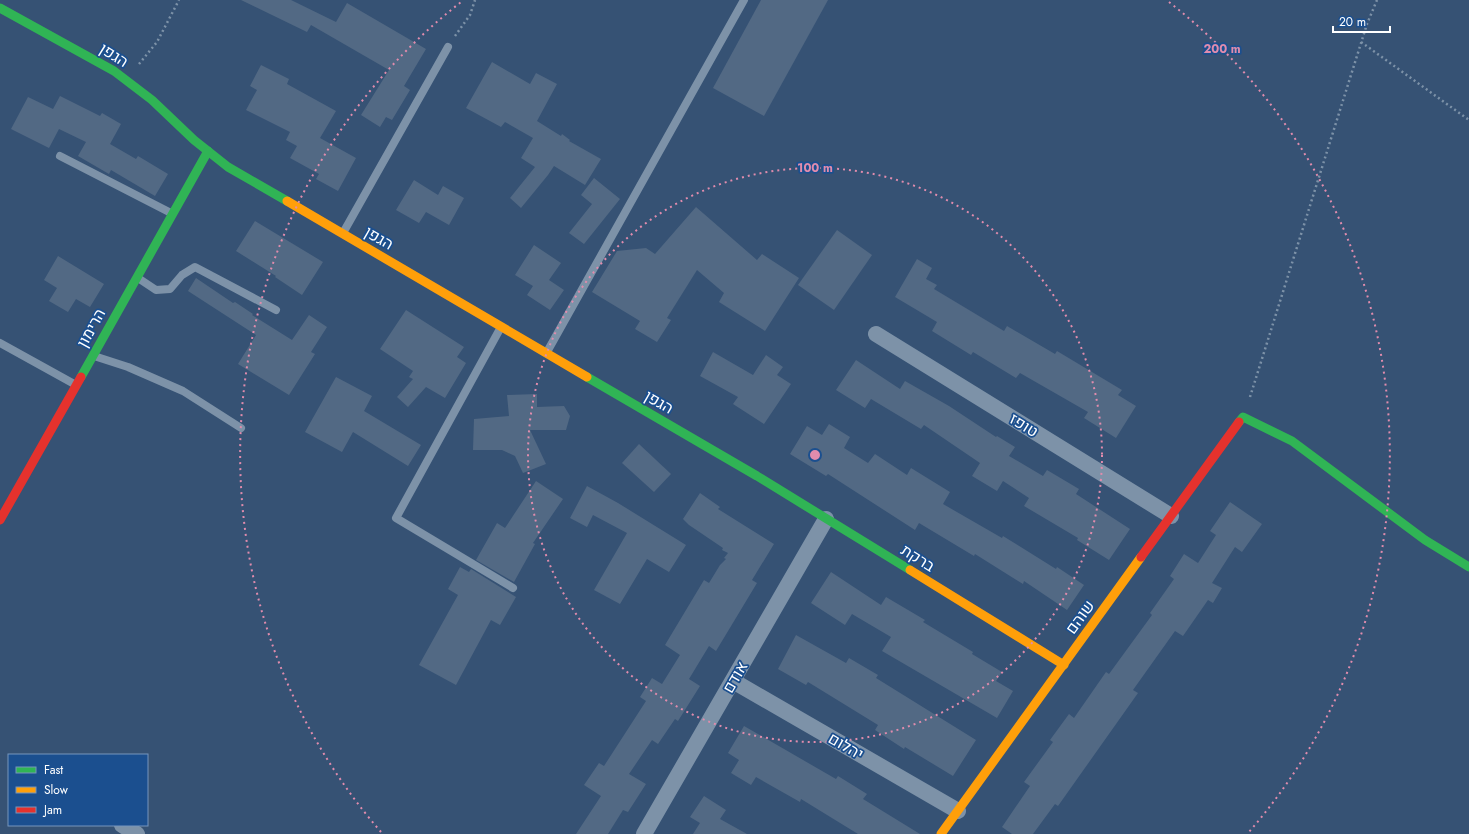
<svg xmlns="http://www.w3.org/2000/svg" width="1469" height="834" font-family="Jost,Heebo,sans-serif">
	<rect width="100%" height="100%" fill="#365274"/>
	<g fill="#526984">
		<path d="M 241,0 L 291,0 L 336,22 L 347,3 L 426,49 L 404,86 L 410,90 L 392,120 L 386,117 L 380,127 L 361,115 L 389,70 L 311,25 L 307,32 Z"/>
		<path d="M 761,0 L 828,0 L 764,116 L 713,88 Z"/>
		<path d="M 492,62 L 530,84 L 536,73 L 557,84 L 537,121 L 561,136 L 562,134 L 570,140 L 569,141 L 601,159 L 585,185 L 554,166 L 548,175 L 521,208 L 510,198 L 535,167 L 521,158 L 533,138 L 505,122 L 501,127 L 466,108 Z"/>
		<path d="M 261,65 L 289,79 L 287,84 L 336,111 L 320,138 L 356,158 L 338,191 L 316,179 L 319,174 L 290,158 L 297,146 L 286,140 L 290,132 L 246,110 L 257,90 L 250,86 Z"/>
		<path d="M 60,96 L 100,116 L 102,113 L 121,124 L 110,144 L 136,159 L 138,156 L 168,174 L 155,196 L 111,170 L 109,174 L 78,156 L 86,142 L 59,129 L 49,148 L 11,129 L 28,97 L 53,109 Z"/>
		<path d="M 594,178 L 620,199 L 584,244 L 569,233 L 592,204 L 581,195 Z"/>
		<path d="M 414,180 L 438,195 L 443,186 L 464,198 L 449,225 L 426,212 L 419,223 L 396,210 Z"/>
		<path d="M 696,207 L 757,260 L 762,254 L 799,278 L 765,331 L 719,302 L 724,293 L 697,270 L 667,318 L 671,320 L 657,342 L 635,329 L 640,321 L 592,292 L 617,251 L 646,248 L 655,254 Z"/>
		<path d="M 255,221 L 323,262 L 302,295 L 275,277 L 276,276 L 236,251 Z"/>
		<path d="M 837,230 L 872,255 L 834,310 L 798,285 Z"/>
		<path d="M 534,245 L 561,263 L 549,280 L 564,290 L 550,310 L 527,295 L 533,286 L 515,275 Z"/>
		<path d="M 58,256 L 104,284 L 90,307 L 76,299 L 68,312 L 49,301 L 57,288 L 44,280 Z"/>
		<path d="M 917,259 L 932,268 L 926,279 L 937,285 L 934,289 L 1004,331 L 1007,326 L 1055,354 L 1057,351 L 1122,390 L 1118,395 L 1136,406 L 1116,438 L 1084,418 L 1088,412 L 1020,373 L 1016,378 L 973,352 L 971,355 L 932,331 L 937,322 L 895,297 Z"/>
		<path d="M 196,278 L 233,303 L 235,302 L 253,314 L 252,315 L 292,340 L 309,315 L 327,327 L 311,352 L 315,354 L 289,395 L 238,364 L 256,335 L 188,291 Z"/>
		<path d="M 406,310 L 464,347 L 457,357 L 466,363 L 445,398 L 426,387 L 408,407 L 397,397 L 413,379 L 409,377 L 413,371 L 380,349 Z"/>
		<path d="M 713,352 L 753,375 L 766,355 L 783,367 L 777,375 L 791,384 L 764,424 L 733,404 L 738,397 L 700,376 Z"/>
		<path d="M 856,360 L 900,389 L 905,381 L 949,406 L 996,437 L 997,436 L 1015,447 L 1009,456 L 1043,476 L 1047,470 L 1079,489 L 1076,494 L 1130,529 L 1109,560 L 1077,540 L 1078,538 L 1024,506 L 1029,498 L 1003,481 L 997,491 L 972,476 L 980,463 L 924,425 L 921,429 L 871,399 L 865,408 L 836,390 Z"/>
		<path d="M 336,377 L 372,396 L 364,411 L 421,445 L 408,466 L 353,432 L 342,452 L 305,432 Z"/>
		<path d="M 537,394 L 537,407 L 564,406 L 570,416 L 566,430 L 530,430 L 546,464 L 523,473 L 515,456 L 502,450 L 473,450 L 474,419 L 509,416 L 507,395 Z"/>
		<path d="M 829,424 L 850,437 L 844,448 L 868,463 L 875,454 L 907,475 L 911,468 L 950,492 L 943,504 L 1002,538 L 1003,536 L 1056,569 L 1057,567 L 1084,585 L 1067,610 L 1024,581 L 1023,584 L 975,554 L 974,556 L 919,523 L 915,530 L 828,474 L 826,476 L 790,454 L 807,426 L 822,435 Z"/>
		<path d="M 639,444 L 671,474 L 654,492 L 622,463 Z"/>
		<path d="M 536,481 L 563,499 L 533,543 L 535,544 L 514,582 L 476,560 L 497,523 L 505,528 Z"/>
		<path d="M 587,486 L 618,503 L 686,545 L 669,572 L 647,559 L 620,604 L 594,590 L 627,533 L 593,515 L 587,527 L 570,518 Z"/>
		<path d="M 700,493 L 720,507 L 718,509 L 774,544 L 752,580 L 757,583 L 716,651 L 709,646 L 689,679 L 700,686 L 678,721 L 675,719 L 658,744 L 652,740 L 629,774 L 646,784 L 628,812 L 623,810 L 608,834 L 576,834 L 601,796 L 584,785 L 599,763 L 604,766 L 646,701 L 640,697 L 652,678 L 662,684 L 680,655 L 665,645 L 704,580 L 709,583 L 720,565 L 726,559 L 724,558 L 728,553 L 722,550 L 723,548 L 689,525 L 683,519 Z"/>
		<path d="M 1230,502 L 1262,524 L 1242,552 L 1235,547 L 1212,583 L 1222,588 L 1213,603 L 1208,600 L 1183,636 L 1175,631 L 1133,690 L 1138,693 L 1058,806 L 1055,804 L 1033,834 L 1012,834 L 1002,827 L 1030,786 L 1024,782 L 1053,742 L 1050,740 L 1069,714 L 1074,718 L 1106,672 L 1109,674 L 1152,615 L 1150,613 L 1174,579 L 1170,576 L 1184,554 L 1198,563 L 1216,535 L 1210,531 Z"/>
		<path d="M 460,567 L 469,572 L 471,569 L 516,597 L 500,625 L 491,620 L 456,685 L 419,665 L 458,595 L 448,589 Z"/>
		<path d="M 831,572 L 881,605 L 886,597 L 925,620 L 923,622 L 973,652 L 972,654 L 1002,672 L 996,681 L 1013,691 L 997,718 L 882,651 L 891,637 L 852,614 L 845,625 L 811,603 Z"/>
		<path d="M 796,635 L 846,663 L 849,658 L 878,675 L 876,678 L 976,740 L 953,776 L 905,747 L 904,749 L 875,730 L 878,725 L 808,682 L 806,685 L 778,669 Z"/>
		<path d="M 744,726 L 836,779 L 838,776 L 867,794 L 863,799 L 920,834 L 858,834 L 801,799 L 800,802 L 756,777 L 751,785 L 731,773 L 739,760 L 728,753 Z"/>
		<path d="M 704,796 L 726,810 L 720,819 L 747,834 L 693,834 L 700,823 L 690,817 Z"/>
	</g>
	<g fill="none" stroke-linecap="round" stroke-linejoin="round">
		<g stroke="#7d92a8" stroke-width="2.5" stroke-dasharray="2 3" stroke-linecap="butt">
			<path d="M 455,36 L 470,15 L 475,0"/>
			<path d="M 1361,42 L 1469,120"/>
			<path d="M 139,64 L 157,42 L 179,0"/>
			<path d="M 1250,397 L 1367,24 L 1377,0"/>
		</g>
		<g stroke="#7d92a8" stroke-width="8">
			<path d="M 60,156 L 171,213"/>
			<path d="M 343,233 L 448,47"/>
			<path d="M 138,278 L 156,290 L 170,289 L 182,275 L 195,267 L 276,310"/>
			<path d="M 501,327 L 396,518 L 513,588"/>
			<path d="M 0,343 L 76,385"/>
			<path d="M 547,352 L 744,0"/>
			<path d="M 94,356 L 128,367 L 183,391 L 241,428"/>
		</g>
		<g stroke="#7d92a8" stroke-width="16">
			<path d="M 876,334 L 1171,516"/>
			<path d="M 733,681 L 958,811"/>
			<path d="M 122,825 L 137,834"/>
			<path d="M 644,834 L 826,519"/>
		</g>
		<g stroke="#30b455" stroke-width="9">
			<path d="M 0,8 L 114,71 L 152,100 L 194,140 L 228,167 L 287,201"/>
			<path d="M 81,377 L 208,151"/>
			<path d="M 587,377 L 757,476 L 910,570"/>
			<path d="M 1239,422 L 1243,417 L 1292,441 L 1425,540 L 1469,567"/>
		</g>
		<g stroke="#ff9f0a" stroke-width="9">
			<path d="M 287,201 L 587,377"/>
			<path d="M 910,570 L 1064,665"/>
			<path d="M 941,834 L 1141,557"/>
		</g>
		<g stroke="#e5322d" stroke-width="9">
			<path d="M 0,520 L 81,377"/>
			<path d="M 1141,557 L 1239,422"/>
		</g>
	</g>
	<g fill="none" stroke="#e08cad" stroke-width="2" stroke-dasharray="2 4">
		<circle cx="815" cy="455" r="287"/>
		<path d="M381 832A575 575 0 0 1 461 2M1169 2A575 575 0 0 1 1249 832"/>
	</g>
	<g text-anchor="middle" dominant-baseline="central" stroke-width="3.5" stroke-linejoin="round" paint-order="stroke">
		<g font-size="16" fill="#fff" stroke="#1b4f8f">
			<text transform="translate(114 55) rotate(32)">הגפן</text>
			<text transform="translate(379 238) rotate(30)">הגפן</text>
			<text transform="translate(91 328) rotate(-61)">הרימון</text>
			<text transform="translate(659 402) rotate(30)">הגפן</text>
			<text transform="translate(1024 425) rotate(32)">טופז</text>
			<text transform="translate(918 558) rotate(32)">ברקת</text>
			<text transform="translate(1080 617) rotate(-54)">שוהם</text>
			<text transform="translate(735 677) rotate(-60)">אודם</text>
			<text transform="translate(846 746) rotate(30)">יהלום</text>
		</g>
	</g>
	<circle cx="815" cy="455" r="6" fill="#e08cad" stroke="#1b4f8f" stroke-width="2"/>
	<g font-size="12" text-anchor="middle" font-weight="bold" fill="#e08cad" stroke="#1b4f8f" stroke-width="3.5" stroke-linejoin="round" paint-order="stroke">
		<text x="1222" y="53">200 m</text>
		<text x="815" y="172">100 m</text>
	</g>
	<rect x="8" y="754" width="140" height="72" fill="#1b4f8f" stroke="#7695bc"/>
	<rect x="16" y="767" width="20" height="6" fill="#30b455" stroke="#7695bc"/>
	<text x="44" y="774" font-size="12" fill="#ffffff">Fast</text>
	<rect x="16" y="787" width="20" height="6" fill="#ff9f0a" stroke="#7695bc"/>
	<text x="44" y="794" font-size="12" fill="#ffffff">Slow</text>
	<rect x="16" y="807" width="20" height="6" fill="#e5322d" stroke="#7695bc"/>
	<text x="44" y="814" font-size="12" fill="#ffffff">Jam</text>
	<path d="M1333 26v6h57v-6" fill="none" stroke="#ffffff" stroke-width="2"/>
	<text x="1339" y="26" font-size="12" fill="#ffffff" stroke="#1b4f8f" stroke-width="3" paint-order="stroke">20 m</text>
</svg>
